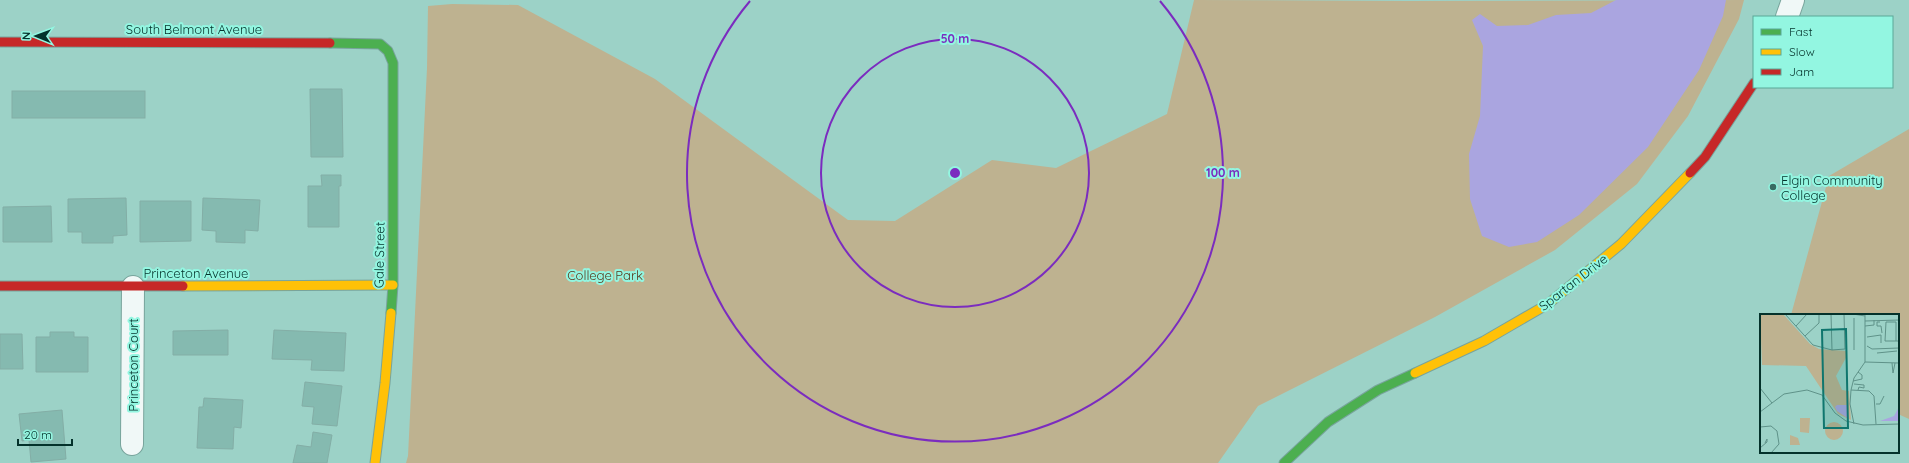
<svg xmlns="http://www.w3.org/2000/svg" width="1909" height="463" font-family="Quicksand,sans-serif">
	<rect width="100%" height="100%" fill="#9cd2c7"/>
	<g fill="#beb290">
		<path d="M 1194,0 L 1407,1 L 1744,0 L 1739,19 L 1688,116 L 1637,184 L 1555,250 L 1435,317 L 1258,406 L 1218,463 L 406,463 L 408,456 L 427,68 L 428,6 L 452,4 L 518,5 L 655,79 L 848,220 L 895,221 L 992,160 L 1056,168 L 1167,114 Z"/>
		<path d="M 1909,129 L 1909,419 L 1898,414 L 1898,315 L 1791,315 L 1829,176 Z"/>
	</g>
	<path fill="#aaa5e0" d="M 1616,0 L 1726,0 L 1723,16 L 1699,70 L 1648,147 L 1579,215 L 1537,242 L 1509,247 L 1482,236 L 1470,199 L 1469,154 L 1480,116 L 1483,46 L 1472,20 L 1480,14 L 1497,26 L 1528,25 L 1556,15 L 1591,13 Z"/>
	<g fill="#85bab0" stroke="#83aea6">
		<path d="M 310,89 L 342,89 L 343,157 L 311,157 Z"/>
		<rect x="12" y="91" width="133" height="27"/>
		<path d="M 321,175 L 341,175 L 341,186 L 339,186 L 339,227 L 308,227 L 308,186 L 322,186 Z"/>
		<path d="M 126,198 L 127,235 L 113,236 L 113,243 L 82,243 L 82,232 L 68,232 L 68,199 Z"/>
		<path d="M 203,198 L 260,200 L 258,231 L 245,230 L 245,243 L 216,242 L 216,231 L 202,230 Z"/>
		<path d="M 140,201 L 191,201 L 191,241 L 140,242 Z"/>
		<path d="M 51,206 L 52,242 L 3,242 L 3,207 Z"/>
		<path d="M 228,330 L 228,355 L 173,355 L 173,331 Z"/>
		<path d="M 274,330 L 346,333 L 344,371 L 311,370 L 312,360 L 272,359 Z"/>
		<path d="M 50,332 L 74,332 L 74,337 L 88,337 L 88,372 L 36,372 L 36,337 L 50,337 Z"/>
		<path d="M 0,334 L 22,334 L 23,369 L 0,369 Z"/>
		<path d="M 305,382 L 342,386 L 337,426 L 312,424 L 314,407 L 302,406 Z"/>
		<path d="M 204,398 L 243,400 L 241,428 L 234,427 L 233,449 L 197,448 L 199,407 L 203,407 Z"/>
		<path d="M 62,410 L 66,459 L 31,462 L 29,440 L 22,441 L 19,414 Z"/>
		<path d="M 313,432 L 332,435 L 327,463 L 293,463 L 297,445 L 311,447 Z"/>
	</g>
	<g fill="none" stroke-linecap="round" stroke-linejoin="round">
		<defs>
			<g id="street">
				<path d="M 1787,17 L 1793,0"/>
				<path d="M 132,444 L 133,287"/>
			</g>
			<g id="fast">
				<path d="M 330,43 L 380,44 L 388,51 L 393,63 L 393,285 L 391,313"/>
				<path d="M 1284,463 L 1328,422 L 1378,390 L 1415,373"/>
			</g>
			<g id="slow">
				<path d="M 183,286 L 393,285"/>
				<path d="M 1415,373 L 1484,341 L 1548,304 L 1621,244 L 1690,173"/>
				<path d="M 375,463 L 385,383 L 391,313"/>
			</g>
			<g id="jam">
				<path d="M 0,42 L 330,43"/>
				<path d="M 1690,173 L 1705,157 L 1754,83"/>
				<path d="M 0,286 L 183,286"/>
			</g>
		</defs>
		<use href="#street" stroke="#78a49c" stroke-width="24"/>
		<use href="#fast" stroke="#78a49c" stroke-width="11"/>
		<use href="#slow" stroke="#78a49c" stroke-width="11"/>
		<use href="#jam" stroke="#78a49c" stroke-width="11"/>
		<use href="#street" stroke="#f0f8f7" stroke-width="22"/>
		<use href="#fast" stroke="#4caf50" stroke-width="9"/>
		<use href="#slow" stroke="#ffc107" stroke-width="9"/>
		<use href="#jam" stroke="#c62828" stroke-width="9"/>
	</g>
	<g fill="none" stroke="#7b2cbf" stroke-width="2">
		<circle cx="955" cy="173" r="134"/>
		<path d="M1160 1A268 268 0 1 1 750 1"/>
	</g>
	<circle fill="#396a62" stroke="#93f6e1" stroke-width="1.5" cx="1773" cy="187" r="4"/>
	<g text-anchor="middle" dominant-baseline="central" stroke-width="4" stroke-linejoin="round" paint-order="stroke">
		<g font-size="13" fill="#04322b" stroke="#93f6e1">
			<text x="194" y="29">South Belmont Avenue</text>
			<text transform="translate(379 255) rotate(-89)">Gale Street</text>
			<text x="196" y="273">Princeton Avenue</text>
			<text transform="translate(1573 282) rotate(-38)">Spartan Drive</text>
			<text transform="translate(133 365) rotate(-90)">Princeton Court</text>
		</g>
		<g font-size="13" fill="#04322b" stroke="#93f6e1" text-anchor="start">
			<text x="1781" y="180">Elgin Community<tspan x="1781" dy="15">College</tspan></text>
		</g>
		<g font-size="13" fill="#59371b" stroke="#93f6e1">
			<text x="605" y="275">College Park</text>
		</g>
	</g>
	<g transform="translate(1760 314)">
		<rect width="139" height="139" fill="#9cd2c7"/>
		<path d="M 0,0 L 23,0 L 50,30 L 59,35 L 87,37 L 87,42 L 76,62 L 82,76 L 89,77 L 91,106 L 78,100 L 46,52 L 2,51 ZM 40,104 L 50,104 L 49,119 L 40,118 ZM65 117a9 9 0 1 1 18 0a9 9 0 1 1-18 0ZM 30,121 L 38,124 L 40,131 L 30,131 Z" fill="#beb290"/>
		<path d="M 77,91 L 87,91 L 89,105 L 77,97 L 75,93 ZM 139,93 L 139,107 L 120,107 L 134,102 Z" fill="#aaa5e0"/>
		<path fill="none" stroke="#5f9289" stroke-width="1" d="M 25,0 L 53,31 L 72,36 L 85,35 L 84,0M 71,0 L 72,36M 93,0 L 105,2M 105,7 L 139,6M 120,8 L 117,8 L 117,12 L 121,12 L 122,19M 36,12 L 47,0M 105,12 L 114,11 L 114,6M 45,22 L 59,9 L 59,0M 107,23 L 121,21 L 121,29M 136,27 L 136,8 L 126,8 L 125,27 L 139,27M 107,32 L 112,35 L 139,34M 94,36 L 94,4M 117,39 L 137,37M 105,48 L 139,49M 132,49 L 133,59 L 135,49M 93,67 L 102,65 L 102,61 L 98,58M 94,70 L 104,71 L 104,74 L 99,73 L 98,76M 0,74 L 12,89M 91,76 L 109,77 L 114,82 L 116,110M 116,90 L 120,90 L 124,82M 0,98 L 24,80 L 47,76 L 62,81 L 75,99 L 86,107 L 103,111 L 139,110M 94,110 L 90,90 L 91,76 L 94,64 L 105,48 L 105,0M 0,113 L 11,112 L 17,117 L 19,130 L 11,139M 0,134 L 7,128 L 7,125 L 5,129M 41,139 L 69,139"/>
		<path fill="#0f766e" fill-opacity="0.15" stroke="#0f766e" stroke-width="2" d="M 86,15 L 88,114 L 64,114 L 62,16 Z"/>
		<rect width="139" height="139" fill="none" stroke="#04322b" stroke-width="2"/>
	</g>
	<circle cx="955" cy="173" r="6" fill="#7b2cbf" stroke="#93f6e1" stroke-width="2"/>
	<g font-size="12" text-anchor="middle" font-weight="bold" fill="#7b2cbf" stroke="#93f6e1" stroke-width="4" stroke-linejoin="round" paint-order="stroke">
		<text x="955" y="43">50 m</text>
		<text x="1223" y="177">100 m</text>
	</g>
	<rect x="1753" y="16" width="140" height="72" fill="#93f6e1" stroke="#5aa898"/>
	<rect x="1761" y="29" width="20" height="6" fill="#4caf50" stroke="#5aa898"/>
	<text x="1789" y="36" font-size="12" fill="#04322b">Fast</text>
	<rect x="1761" y="49" width="20" height="6" fill="#ffc107" stroke="#5aa898"/>
	<text x="1789" y="56" font-size="12" fill="#04322b">Slow</text>
	<rect x="1761" y="69" width="20" height="6" fill="#c62828" stroke="#5aa898"/>
	<text x="1789" y="76" font-size="12" fill="#04322b">Jam</text>
	<g transform="translate(36 36) rotate(271)" stroke="#93f6e1" stroke-width="3" paint-order="stroke">
	<path d="M0-3L7 15L0 10L-7 15Z" fill="#04322b"/>
	<text y="-6" font-size="11" font-weight="bold" text-anchor="middle" fill="#04322b">N</text>
	</g>
	<path d="M18 439v6h54v-6" fill="none" stroke="#04322b" stroke-width="2"/>
	<text x="24" y="439" font-size="12" fill="#04322b" stroke="#93f6e1" stroke-width="3" paint-order="stroke">20 m</text>
</svg>
